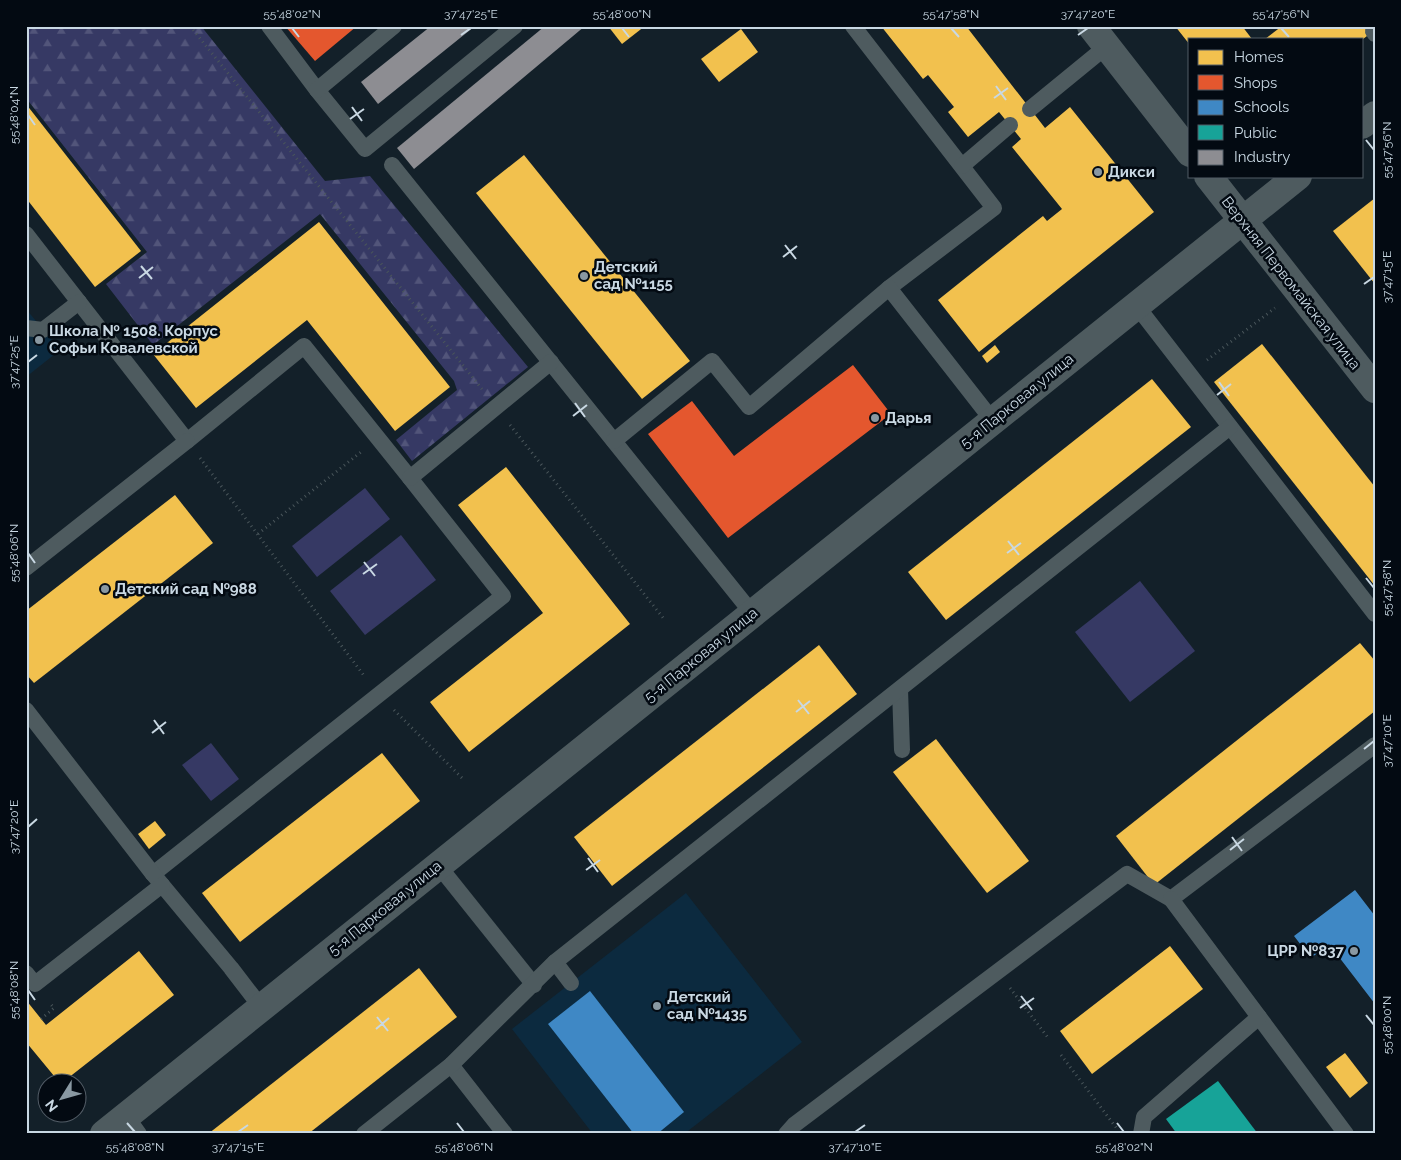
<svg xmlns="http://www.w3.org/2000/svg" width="1401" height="1160" font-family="Raleway,sans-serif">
	<defs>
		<pattern id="forest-firs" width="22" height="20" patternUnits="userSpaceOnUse" patternTransform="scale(1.25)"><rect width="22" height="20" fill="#363964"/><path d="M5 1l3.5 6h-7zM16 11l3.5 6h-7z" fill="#52557a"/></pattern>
	</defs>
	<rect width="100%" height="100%" fill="#132029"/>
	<g fill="#0c2a3f">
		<path d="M 26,309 L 60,350 L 26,377 Z"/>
		<path d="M 686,893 L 802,1042 L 684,1134 L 593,1134 L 512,1029 Z"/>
	</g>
	<g fill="#363964">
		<path d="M 365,488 L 390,519 L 317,577 L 292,546 Z"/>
		<path d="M 401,535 L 436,580 L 365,635 L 330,591 Z"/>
		<path d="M 1140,581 L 1195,651 L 1130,702 L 1075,632 Z"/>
		<path d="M 211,743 L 239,779 L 211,801 L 182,765 Z"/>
	</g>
	<path fill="url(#forest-firs)" d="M 26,26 L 201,26 L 325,181 L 370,176 L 528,367 L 412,461 L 396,440 L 457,390 L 454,381 L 320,214 L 153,345 L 106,284 L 147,252 L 26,98 Z"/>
	<g fill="#f2c14e">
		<path d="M 608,26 L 645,26 L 622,44 Z"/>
		<path d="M 881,26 L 966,26 L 1045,128 L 1070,107 L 1154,212 L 979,352 L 938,300 L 1043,216 L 1047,221 L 1062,209 L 1012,147 L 1021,139 L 999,112 L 968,137 L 948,112 L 954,107 L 928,75 L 923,79 Z"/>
		<path d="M 1175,26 L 1242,26 L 1252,39 L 1190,39 L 1190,45 Z"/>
		<path d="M 1282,26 L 1375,26 L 1375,30 L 1363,39 L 1265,39 Z"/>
		<path d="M 741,29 L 758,52 L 719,82 L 701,59 Z"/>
		<path d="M 26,104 L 141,251 L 95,287 L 26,198 Z"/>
		<path d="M 524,155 L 690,361 L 642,399 L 476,193 Z"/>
		<path d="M 1375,198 L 1375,284 L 1333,231 Z"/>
		<path d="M 319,222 L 450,387 L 395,431 L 307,320 L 196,408 L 153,354 Z"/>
		<path d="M 1262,344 L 1375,487 L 1375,586 L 1214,382 Z"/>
		<path d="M 995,345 L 1000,352 L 987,363 L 982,356 Z"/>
		<path d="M 1152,379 L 1191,427 L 946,620 L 908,572 Z"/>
		<path d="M 506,467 L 630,624 L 469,752 L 430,702 L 543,613 L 458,505 Z"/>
		<path d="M 175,495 L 213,543 L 34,683 L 26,674 L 26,611 Z"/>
		<path d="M 1360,643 L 1375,661 L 1375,711 L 1154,885 L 1116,836 Z"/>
		<path d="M 819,645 L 857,694 L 612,886 L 574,837 Z"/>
		<path d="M 936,739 L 1029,861 L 987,893 L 893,772 Z"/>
		<path d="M 382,753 L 420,801 L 240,942 L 202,893 Z"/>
		<path d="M 155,821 L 166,835 L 149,849 L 138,834 Z"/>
		<path d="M 1170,946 L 1203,989 L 1092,1074 L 1060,1031 Z"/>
		<path d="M 139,951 L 174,995 L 63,1082 L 59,1082 L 26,1042 L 26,1000 L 46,1025 Z"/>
		<path d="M 419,968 L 457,1017 L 308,1134 L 208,1134 Z"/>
		<path d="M 1345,1053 L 1368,1083 L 1350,1098 L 1326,1067 Z"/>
	</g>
	<g fill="#e4572e">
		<path d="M 285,26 L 357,26 L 315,61 Z"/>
		<path d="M 853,365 L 891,414 L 728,538 L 648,434 L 692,401 L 734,456 Z"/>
	</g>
	<g fill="#3f88c5">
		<path d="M 1355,890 L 1375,916 L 1375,1004 L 1329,944 L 1311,958 L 1294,936 Z"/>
		<path d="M 590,991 L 684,1112 L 657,1134 L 634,1134 L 548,1024 Z"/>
	</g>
	<path fill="#17a398" d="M 1218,1081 L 1258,1134 L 1177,1134 L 1166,1119 Z"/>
	<g fill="#8d8d92">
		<path d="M 431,26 L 475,26 L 378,104 L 361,82 Z"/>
		<path d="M 545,26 L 585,26 L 414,169 L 397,148 Z"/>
	</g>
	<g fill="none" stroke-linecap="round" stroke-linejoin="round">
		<g stroke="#4a565b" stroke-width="3" stroke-dasharray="1 4" stroke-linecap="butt">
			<path d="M 190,26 L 482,389"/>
			<path d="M 1207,360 L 1275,308"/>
			<path d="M 510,425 L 664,619"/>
			<path d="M 200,458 L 365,677"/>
			<path d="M 258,534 L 361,452"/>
			<path d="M 394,710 L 464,780"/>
			<path d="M 1010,988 L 1049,1039"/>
			<path d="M 41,1019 L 54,1008 L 49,1002"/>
			<path d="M 1061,1055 L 1118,1130"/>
		</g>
		<g stroke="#4e5b5f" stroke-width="16">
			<path d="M 269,26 L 317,90 L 365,149 L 515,26"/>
			<path d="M 853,26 L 994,208 L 889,288"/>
			<path d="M 1373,31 L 1375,34"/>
			<path d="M 317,90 L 394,26"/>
			<path d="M 1030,109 L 1107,46"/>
			<path d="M 392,165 L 752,613"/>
			<path d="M 962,166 L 1010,125"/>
			<path d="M 26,234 L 187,441 L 304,346 L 410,478 L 503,596 L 153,874"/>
			<path d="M 1136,305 L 1375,614"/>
			<path d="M 26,328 L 43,330 L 79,302"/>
			<path d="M 614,441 L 712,361 L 749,407 L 889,288 L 993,421"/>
			<path d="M 410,478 L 551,362"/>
			<path d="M 26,568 L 187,441"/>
			<path d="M 900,689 L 902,750"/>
			<path d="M 26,710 L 153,874 L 231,968 L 261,1007"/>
			<path d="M 438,865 L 534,985"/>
			<path d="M 555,962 L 571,983"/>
			<path d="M 26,973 L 35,984 L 162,885"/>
			<path d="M 1259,1017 L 1346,1134"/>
			<path d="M 451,1065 L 505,1134"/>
			<path d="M 126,1116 L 139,1134"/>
			<path d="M 364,1134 L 451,1065 L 555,962 L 1230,427"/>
			<path d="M 786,1134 L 794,1125 L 1127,874 L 1171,899 L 1375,745"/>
			<path d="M 1141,1134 L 1144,1117 L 1259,1017 L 1171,899"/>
		</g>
		<g stroke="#4e5b5f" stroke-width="28">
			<path d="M 1091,26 L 1190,153"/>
			<path d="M 1362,125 L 1375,115"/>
			<path d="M 1208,176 L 1375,389"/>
			<path d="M 104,1134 L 1298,176"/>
		</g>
	</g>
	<path fill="none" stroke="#c9d8e3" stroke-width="2" d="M 292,28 L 299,37M 622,28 L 629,37M 951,28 L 959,37M 1281,28 L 1289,37M 461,35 L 471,28M 1078,35 L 1088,28M 996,86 L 1006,100M 994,98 L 1008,88M 352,107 L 362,121M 28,115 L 35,125M 350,119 L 364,109M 1366,140 L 1374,150M 785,245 L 796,259M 783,257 L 797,246M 141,266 L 152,279M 139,278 L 153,267M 1364,284 L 1374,277M 28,362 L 37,355M 1219,382 L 1229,396M 1217,395 L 1231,384M 575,403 L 585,417M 573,416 L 587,405M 1008,541 L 1019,555M 28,553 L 35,563M 1007,553 L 1021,543M 364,562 L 375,576M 363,574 L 377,564M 1366,578 L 1374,588M 798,700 L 809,714M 796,712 L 810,701M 154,720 L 164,734M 152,733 L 166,722M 1364,749 L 1374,741M 28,827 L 37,819M 1232,837 L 1242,851M 1230,850 L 1244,839M 588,858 L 598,872M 586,870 L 600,860M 28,990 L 35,1000M 1021,996 L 1032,1010M 1020,1008 L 1034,998M 1366,1015 L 1374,1025M 377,1017 L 388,1031M 376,1029 L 389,1018M 127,1123 L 135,1132M 457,1123 L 464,1132M 1117,1123 L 1124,1132M 238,1132 L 248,1125M 855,1132 L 865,1125"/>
	<g fill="#8998a2" stroke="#030a12" stroke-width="2">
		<circle cx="1098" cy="172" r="5"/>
		<circle cx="584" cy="276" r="5"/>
		<circle cx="39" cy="340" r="5"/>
		<circle cx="875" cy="418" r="5"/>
		<circle cx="105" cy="589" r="5"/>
		<circle cx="1354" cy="951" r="5"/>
		<circle cx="657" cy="1006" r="5"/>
	</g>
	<g text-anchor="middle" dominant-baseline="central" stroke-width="5" stroke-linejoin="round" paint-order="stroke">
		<g font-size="15" font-weight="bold" fill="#c9d8e3" stroke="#030a12" text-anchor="start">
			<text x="1108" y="172">Дикси</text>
			<text x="594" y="267">Детский<tspan x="594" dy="17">сад №1155</tspan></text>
			<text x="49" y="331">Школа № 1508. Корпус<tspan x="49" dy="17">Софьи Ковалевской</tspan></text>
			<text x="885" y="418">Дарья</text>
			<text x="115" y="589">Детский сад №988</text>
			<text x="1344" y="951" text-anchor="end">ЦРР №837</text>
			<text x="667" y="997">Детский<tspan x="667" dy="17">сад №1435</tspan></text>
		</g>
		<g font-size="15" fill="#c9d8e3" stroke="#030a12">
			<text transform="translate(1291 283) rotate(52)">Верхняя Первомайская улица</text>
			<text transform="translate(1017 401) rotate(-39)">5-я Парковая улица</text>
			<text transform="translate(701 655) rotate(-39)">5-я Парковая улица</text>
			<text transform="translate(385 908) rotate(-39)">5-я Парковая улица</text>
		</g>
	</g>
	<rect width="1401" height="1160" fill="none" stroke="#030a12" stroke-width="55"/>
	<rect x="1188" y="38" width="175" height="140" fill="#030a12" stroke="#525c66"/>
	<rect x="1198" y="50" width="25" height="15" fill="#f2c14e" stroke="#525c66"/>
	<text x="1234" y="62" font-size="15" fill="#c9d8e3">Homes</text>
	<rect x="1198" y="75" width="25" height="15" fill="#e4572e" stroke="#525c66"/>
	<text x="1234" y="88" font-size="15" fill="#c9d8e3">Shops</text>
	<rect x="1198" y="100" width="25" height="15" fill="#3f88c5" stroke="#525c66"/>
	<text x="1234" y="112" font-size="15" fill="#c9d8e3">Schools</text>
	<rect x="1198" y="125" width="25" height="15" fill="#17a398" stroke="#525c66"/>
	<text x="1234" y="138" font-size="15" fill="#c9d8e3">Public</text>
	<rect x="1198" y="150" width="25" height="15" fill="#8d8d92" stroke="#525c66"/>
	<text x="1234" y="162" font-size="15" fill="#c9d8e3">Industry</text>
	<g transform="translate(62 1098) rotate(233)"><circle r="24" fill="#030a12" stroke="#525c66"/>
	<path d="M0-4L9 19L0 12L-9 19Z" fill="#8998a2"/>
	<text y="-8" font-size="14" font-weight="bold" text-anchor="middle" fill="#c9d8e3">N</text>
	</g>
	<rect x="28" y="28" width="1346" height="1104" fill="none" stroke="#c9d8e3" stroke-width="2"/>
	<g font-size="12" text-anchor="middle" fill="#c9d8e3">
		<text x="292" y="18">55°48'02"N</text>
		<text x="471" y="18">37°47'25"E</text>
		<text x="622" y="18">55°48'00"N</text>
		<text x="951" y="18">55°47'58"N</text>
		<text x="1088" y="18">37°47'20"E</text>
		<text x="1281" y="18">55°47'56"N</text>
		<text transform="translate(14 115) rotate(-90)" y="4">55°48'04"N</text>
		<text transform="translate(1387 150) rotate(-90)" y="4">55°47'56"N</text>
		<text transform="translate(1387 277) rotate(-90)" y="4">37°47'15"E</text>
		<text transform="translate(14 362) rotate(-90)" y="4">37°47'25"E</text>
		<text transform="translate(14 553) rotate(-90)" y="4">55°48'06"N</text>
		<text transform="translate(1387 588) rotate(-90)" y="4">55°47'58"N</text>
		<text transform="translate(1387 741) rotate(-90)" y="4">37°47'10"E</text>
		<text transform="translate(14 827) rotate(-90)" y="4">37°47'20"E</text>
		<text transform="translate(14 990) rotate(-90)" y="4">55°48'08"N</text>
		<text transform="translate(1387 1025) rotate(-90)" y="4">55°48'00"N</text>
		<text x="135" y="1151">55°48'08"N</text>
		<text x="238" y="1151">37°47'15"E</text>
		<text x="464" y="1151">55°48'06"N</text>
		<text x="855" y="1151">37°47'10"E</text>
		<text x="1124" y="1151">55°48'02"N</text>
	</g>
</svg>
